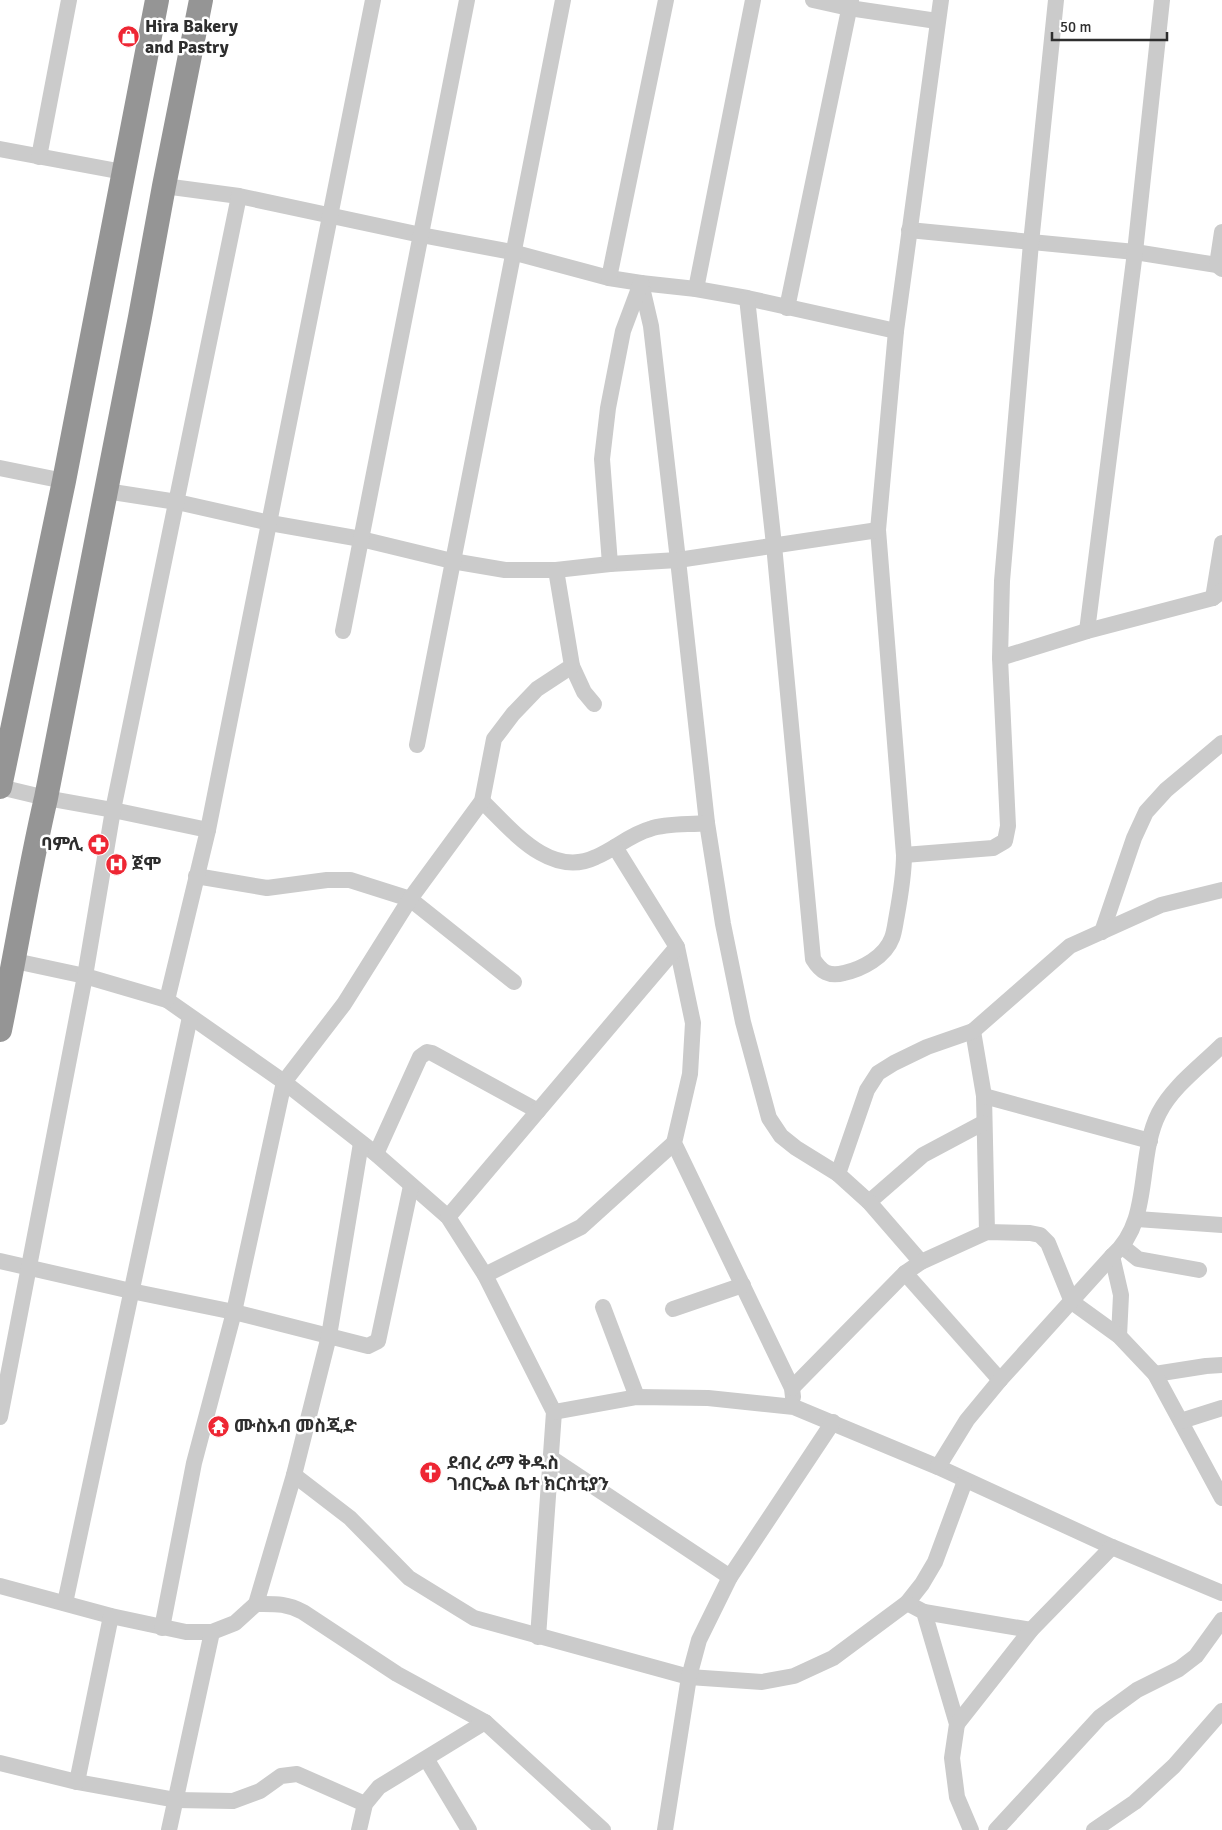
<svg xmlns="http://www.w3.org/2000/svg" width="1222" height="1830" font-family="Signika,'Noto Sans Ethiopic',sans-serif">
	<rect width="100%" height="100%" fill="#fff"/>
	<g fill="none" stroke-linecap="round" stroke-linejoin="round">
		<g stroke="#cbcbcb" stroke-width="16">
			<path d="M 813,0 L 849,8 L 937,21"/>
			<path d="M 0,149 L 123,172"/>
			<path d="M 39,157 L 69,0"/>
			<path d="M 164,186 L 239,196 L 421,235 L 512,252 L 609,278 L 641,283 L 696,289 L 747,298 L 896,331"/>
			<path d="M 909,230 L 1135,252 L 1217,265 L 1222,269"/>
			<path d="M 1217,265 L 1222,232"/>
			<path d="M 609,278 L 666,0"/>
			<path d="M 641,283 L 651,326 L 678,560 L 707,823 L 723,924 L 743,1022 L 769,1118 L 781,1136 L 796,1148 L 838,1174"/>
			<path d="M 696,289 L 753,0"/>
			<path d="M 747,298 L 774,545 L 813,959 C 821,972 829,977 844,973 C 862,969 885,957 892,938 C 894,933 895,926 896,920 C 900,898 904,877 904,855 L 878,530 L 896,331 L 941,0"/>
			<path d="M 787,308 L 851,0"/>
			<path d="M 0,468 L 64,481"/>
			<path d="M 106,491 L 177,502 L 270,523 L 361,539 L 452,561 L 505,570 L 556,570 L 610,564 L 678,560 L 878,530"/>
			<path d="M 610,564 L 602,459 L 608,408 L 623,331 L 641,283"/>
			<path d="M 1213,598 L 1222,543"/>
			<path d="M 343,631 L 467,0"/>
			<path d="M 1087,631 L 1135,252 L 1162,0"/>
			<path d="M 1000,658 L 1087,631 L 1213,598 L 1222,591"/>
			<path d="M 572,666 L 584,692 L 594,704"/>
			<path d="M 417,745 L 563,0"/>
			<path d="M 0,787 L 46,798 L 113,810 L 208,830"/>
			<path d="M 482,801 C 512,830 550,879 596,857 C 615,849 631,834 650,829 C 667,823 689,825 707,823"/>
			<path d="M 615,847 L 677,947 L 693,1023 L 690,1074 L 674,1143 L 792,1388 L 793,1397"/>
			<path d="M 904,855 L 993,848 L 1005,841 L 1008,826 L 1000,658 L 1002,581 L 1031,243 L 1056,0"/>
			<path d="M 196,876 L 267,888 L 327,880 L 350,880 L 410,899 L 514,982"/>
			<path d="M 1102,932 L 1134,838 L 1146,812 L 1166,790 L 1222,743"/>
			<path d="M 15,961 L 85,976 L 167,1000 L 284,1082 L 376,1154 L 448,1217 L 485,1275 L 554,1412 L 538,1637"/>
			<path d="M 167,1000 L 208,830 L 373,0"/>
			<path d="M 973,1031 L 984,1096 L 987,1232"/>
			<path d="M 984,1096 L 1150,1141"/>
			<path d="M 376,1154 L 420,1057 L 427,1052 L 432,1053 L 538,1111"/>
			<path d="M 869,1202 L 923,1155 L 983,1123"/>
			<path d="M 448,1217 L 677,947"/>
			<path d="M 1137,1219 L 1222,1225"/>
			<path d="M 1123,1247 L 1138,1259 L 1199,1270"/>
			<path d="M 1112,1256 L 1121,1295 L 1119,1336"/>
			<path d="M 0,1261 L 131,1291 L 234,1312 L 368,1346 L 378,1341 L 411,1186"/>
			<path d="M 921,1262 L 869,1202 L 838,1174 L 867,1090 L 878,1073 L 894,1063 L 927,1047 L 973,1031 L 1070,946 L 1161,905 L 1222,890"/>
			<path d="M 905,1273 L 1000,1380"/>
			<path d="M 485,1275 L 581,1227 L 674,1143"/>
			<path d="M 603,1307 L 637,1397"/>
			<path d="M 673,1309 L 743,1285"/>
			<path d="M 1155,1374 L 1206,1366 L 1222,1365"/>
			<path d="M 792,1388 L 905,1273 L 921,1262 L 987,1232 L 1030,1233 L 1040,1235 L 1048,1243 L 1072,1302 L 1119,1336 L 1155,1374 L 1222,1498"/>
			<path d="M 554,1412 L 637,1397 L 708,1398 L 794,1407 L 938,1467 L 1112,1547 L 1222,1593"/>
			<path d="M 0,1417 L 85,976 L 113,810 L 239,196"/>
			<path d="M 1181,1421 L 1222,1408"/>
			<path d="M 551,1458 L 730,1577"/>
			<path d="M 938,1467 L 967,1420 L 1000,1380 L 1112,1256 C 1153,1221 1136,1158 1159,1113 C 1173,1086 1201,1066 1222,1045"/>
			<path d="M 294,1475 L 350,1518 L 409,1578 L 474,1618 L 689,1677 L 762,1682 L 794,1676 L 833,1658 L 907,1603 L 922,1584 L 935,1562 L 965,1481"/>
			<path d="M 0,1586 L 111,1616 L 186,1632 L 212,1632 L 235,1623 L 256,1604 L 294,1475 L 329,1336 L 361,1143"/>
			<path d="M 65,1603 L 190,1017"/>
			<path d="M 907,1603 L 924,1612 L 957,1724 L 952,1758 L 957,1797 L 971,1830"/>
			<path d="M 256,1604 C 275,1604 286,1603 303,1612 L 397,1674 L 485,1722 L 603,1830"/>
			<path d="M 924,1612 L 1031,1630"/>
			<path d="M 162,1628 L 194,1463 L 234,1312 L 284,1082 L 344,1004 L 410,899 L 482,801 L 494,739 L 513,714 L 537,689 L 572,666 L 556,570"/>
			<path d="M 957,1724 L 1031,1630 L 1112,1547"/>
			<path d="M 427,1760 L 469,1830"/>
			<path d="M 0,1763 L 77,1782 L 176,1800 L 233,1801 L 260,1791 L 281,1776 L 297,1774 L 365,1804"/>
			<path d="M 77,1782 L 111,1616"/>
			<path d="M 169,1830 L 212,1632"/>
			<path d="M 359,1830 L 365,1804 L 379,1787 L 485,1722"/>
			<path d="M 665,1830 L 689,1677 L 699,1640 L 730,1577 L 833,1422"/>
			<path d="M 996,1830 L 1100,1717 L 1137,1690 L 1179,1669 L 1196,1656 L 1222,1620"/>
			<path d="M 1094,1830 L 1135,1802 L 1174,1766 L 1222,1711"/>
		</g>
		<g stroke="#959595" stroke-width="24">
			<path d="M 0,787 L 64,481 L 157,0"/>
			<path d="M 0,1030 C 16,953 28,875 46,798 L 140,317 L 164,186 L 201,0"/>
		</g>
	</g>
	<defs>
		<symbol id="shop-disc" viewBox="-11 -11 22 22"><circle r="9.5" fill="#ee2633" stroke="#fff"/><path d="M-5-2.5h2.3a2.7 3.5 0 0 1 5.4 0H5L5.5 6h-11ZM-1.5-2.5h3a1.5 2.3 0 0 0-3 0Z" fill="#fff"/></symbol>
		<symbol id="pharmacy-disc" viewBox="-11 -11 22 22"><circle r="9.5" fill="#ee2633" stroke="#fff"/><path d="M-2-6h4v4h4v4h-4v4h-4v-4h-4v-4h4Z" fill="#fff"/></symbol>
		<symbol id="hospital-disc" viewBox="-11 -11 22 22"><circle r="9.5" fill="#ee2633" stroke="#fff"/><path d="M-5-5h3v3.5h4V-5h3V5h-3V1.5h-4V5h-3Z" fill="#fff"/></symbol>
		<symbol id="temple-disc" viewBox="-11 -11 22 22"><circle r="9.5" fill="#ee2633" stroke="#fff"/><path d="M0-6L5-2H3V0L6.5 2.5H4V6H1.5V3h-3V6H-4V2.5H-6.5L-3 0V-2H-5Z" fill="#fff"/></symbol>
		<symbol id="church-disc" viewBox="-11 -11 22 22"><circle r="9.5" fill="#ee2633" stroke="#fff"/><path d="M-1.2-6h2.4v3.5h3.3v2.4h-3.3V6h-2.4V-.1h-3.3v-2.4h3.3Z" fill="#fff"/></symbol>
	</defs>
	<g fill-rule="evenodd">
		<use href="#shop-disc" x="116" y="24" width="25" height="25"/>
		<use href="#pharmacy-disc" x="86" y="832" width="25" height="25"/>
		<use href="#hospital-disc" x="104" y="852" width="25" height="25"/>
		<use href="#temple-disc" x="206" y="1414" width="25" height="25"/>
		<use href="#church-disc" x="418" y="1460" width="25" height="25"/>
	</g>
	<g text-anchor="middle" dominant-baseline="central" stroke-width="5" stroke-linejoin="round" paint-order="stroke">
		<g font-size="18" font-weight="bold" fill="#2e2e2e" stroke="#fff" text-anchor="start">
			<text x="145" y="26">Hira Bakery<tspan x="145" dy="21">and Pastry</tspan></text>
			<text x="83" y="844" text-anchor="end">ባምሊ</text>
			<text x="132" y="864">ጀሞ</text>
			<text x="234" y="1426">ሙስአብ መስጂድ</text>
			<text x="447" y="1463">ደብረ ራማ ቅዱስ<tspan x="447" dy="21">ገብርኤል ቤተ ክርስቲያን</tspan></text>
		</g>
	</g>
	<path d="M1052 32v8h115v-8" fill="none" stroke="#2e2e2e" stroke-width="2.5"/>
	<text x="1060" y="32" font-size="15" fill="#2e2e2e" stroke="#ffffff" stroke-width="4" paint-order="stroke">50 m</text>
</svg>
